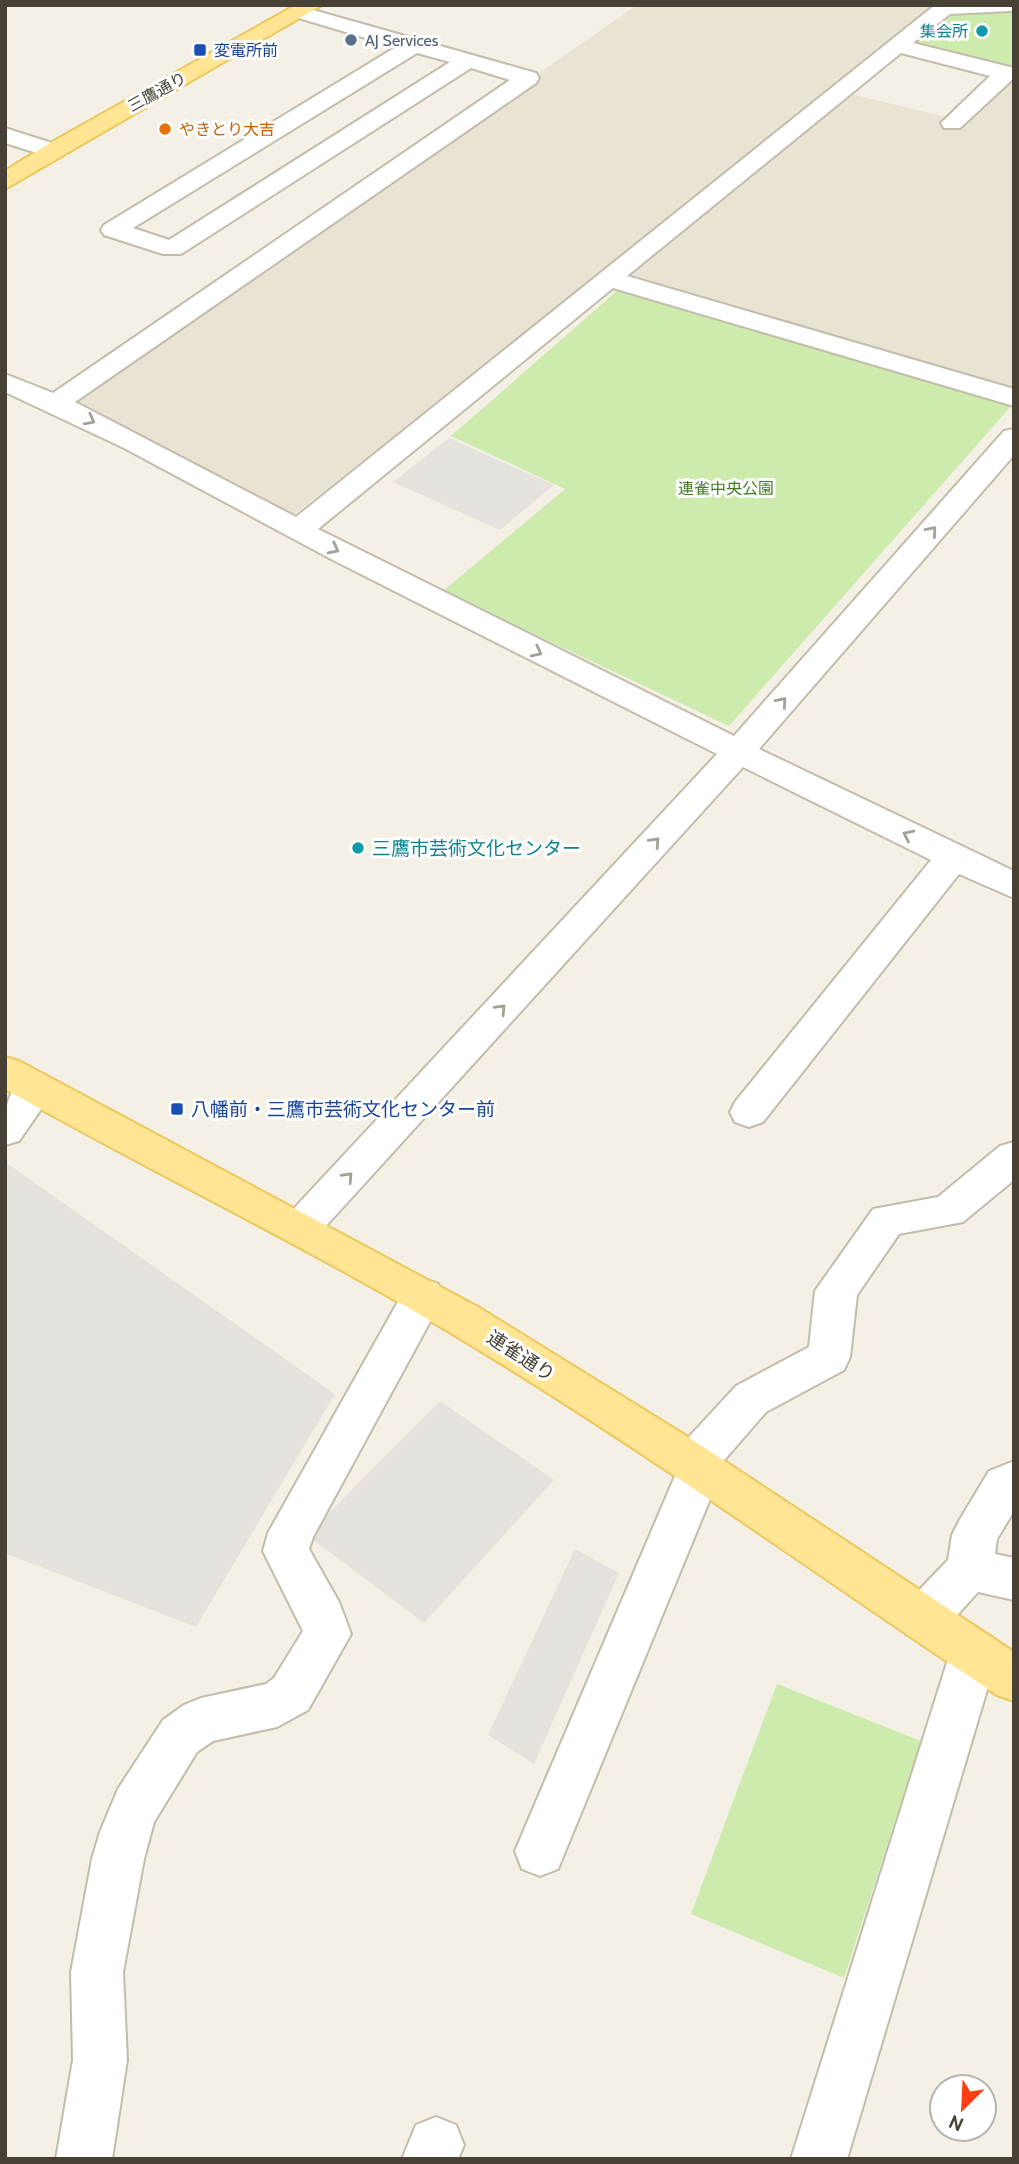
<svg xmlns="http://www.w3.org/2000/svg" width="1019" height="2164" font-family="Cabin,'Noto Sans JP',sans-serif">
	<rect width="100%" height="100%" fill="#f4f0e6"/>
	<path fill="#e9e3d4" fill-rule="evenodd" d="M 637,5 L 1014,5 L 1014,394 L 610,268 L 292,516 L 72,398 ZM 901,51 L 996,75 L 946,117 L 851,94 Z"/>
	<g fill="#ccebac">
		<path d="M 1014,9 L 1014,67 L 914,45 L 953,15 Z"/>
		<path d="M 619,289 L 1012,405 L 729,726 L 443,591 L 565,489 L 451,436 Z"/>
		<path d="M 777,1684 L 921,1741 L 844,1978 L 691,1914 Z"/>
	</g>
	<g fill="#e5e2de">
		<path d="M 449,438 L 554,485 L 500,530 L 393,482 Z"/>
		<path d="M 5,1162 L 335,1394 L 196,1627 L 5,1553 Z"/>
		<path d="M 440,1401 L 554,1480 L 424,1623 L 307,1535 Z"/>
		<path d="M 575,1549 L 619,1573 L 534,1764 L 488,1735 Z"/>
	</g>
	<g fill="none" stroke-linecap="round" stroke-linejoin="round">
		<defs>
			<g id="minor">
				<path d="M 935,5 L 1014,5 L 1014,10 L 1010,11 L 950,14 L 913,43 L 1014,68 L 1014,78 L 960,128 L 944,128 L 941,123 L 990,76 L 901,53 L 627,276 L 1014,389 L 1014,406 L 613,288 L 318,529 L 734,736 L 1004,431 L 1014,429 L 1014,455 L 759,749 L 1014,871 L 1014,898 L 959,874 L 763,1122 L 749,1127 L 735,1122 L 730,1112 L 735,1102 L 931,860 L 743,767 L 315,1238 L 301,1243 L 287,1238 L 281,1227 L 287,1216 L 717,754 L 333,560 L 124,448 L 5,392 L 5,374 L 53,393 L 510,80 L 471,68 L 181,254 L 163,254 L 104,235 L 101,230 L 104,225 L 396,47 L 292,16 L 288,12 L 292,8 L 306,8 L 536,73 L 539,78 L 536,83 L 75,402 L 296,517 ZM 417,53 L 450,62 L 169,240 L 133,228 Z"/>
				<path d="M 5,128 L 61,146 L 65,151 L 61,156 L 53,158 L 5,143 Z"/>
				<path d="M 36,1075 L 50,1079 L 55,1089 L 19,1141 L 5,1145 C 5,1115 2,1085 36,1075 Z"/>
				<path d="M 1014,1142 L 1014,1180 L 963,1222 L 899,1234 L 857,1295 L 850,1357 L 844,1370 L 766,1412 L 720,1465 L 722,1470 L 558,1869 L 540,1876 L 522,1869 L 515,1851 L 675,1476 L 670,1465 L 676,1451 L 736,1386 L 809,1347 L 815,1291 L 873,1209 L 938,1197 L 1000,1146 Z"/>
				<path d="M 423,1279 L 438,1284 L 444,1296 L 313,1537 L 309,1549 L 339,1602 L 351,1634 L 308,1710 L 277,1727 L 213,1741 L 197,1752 L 154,1822 L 144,1859 L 123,1972 L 127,2060 L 112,2159 L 56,2159 L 73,2060 L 71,1972 L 92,1859 L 100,1832 L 118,1789 L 163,1720 L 184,1705 L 201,1698 L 266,1684 L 274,1678 L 303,1631 L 263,1551 L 268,1533 L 408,1284 Z"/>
				<path d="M 1014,1461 L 1014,1511 L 997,1539 L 995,1554 L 1014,1558 L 1014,1600 L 978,1592 L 940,1634 L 923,1640 L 906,1634 L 899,1619 L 906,1604 L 948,1560 L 952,1535 L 959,1521 L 989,1471 Z"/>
				<path d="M 974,1631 L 991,1637 L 998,1653 L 847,2159 L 791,2159 L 950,1653 L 957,1637 Z"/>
				<path d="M 436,2117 L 456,2125 L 464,2145 L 458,2159 L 402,2159 L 416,2125 Z"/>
			</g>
			<g id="major">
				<path d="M 296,5 L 322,5 L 5,189 L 5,171 L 45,146 Z"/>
				<path d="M 5,1057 L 19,1061 L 478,1307 L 688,1437 L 1014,1652 L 1014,1701 L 997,1695 C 814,1573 635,1443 446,1330 C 302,1244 151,1172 5,1089 Z"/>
			</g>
		</defs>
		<use href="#minor" stroke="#c3bcab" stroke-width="4"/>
		<use href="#major" stroke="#ecc75c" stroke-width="4"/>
		<use href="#minor" fill="#fff" fill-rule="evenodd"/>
		<use href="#major" fill="#ffe594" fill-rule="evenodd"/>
	</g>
	<defs><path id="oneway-chevron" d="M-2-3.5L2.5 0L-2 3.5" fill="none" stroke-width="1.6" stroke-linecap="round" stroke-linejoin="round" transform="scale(1.75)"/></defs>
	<g stroke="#a3a09a">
		<use href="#oneway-chevron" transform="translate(90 420) rotate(28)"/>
		<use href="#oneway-chevron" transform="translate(932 531) rotate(-49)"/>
		<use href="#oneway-chevron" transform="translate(334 549) rotate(27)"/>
		<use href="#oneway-chevron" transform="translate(537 652) rotate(27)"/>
		<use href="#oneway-chevron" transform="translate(782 702) rotate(-49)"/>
		<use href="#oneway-chevron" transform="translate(908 835) rotate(-154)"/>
		<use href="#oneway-chevron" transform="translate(655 842) rotate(-47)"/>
		<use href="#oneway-chevron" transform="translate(501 1009) rotate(-47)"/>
		<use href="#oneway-chevron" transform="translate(348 1177) rotate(-47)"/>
	</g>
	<g fill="#0f9aa8" stroke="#fff" stroke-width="2.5">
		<circle cx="982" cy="31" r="7"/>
		<circle cx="358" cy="848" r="7"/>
	</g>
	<circle fill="#5c6f8a" stroke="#fff" stroke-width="2.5" cx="351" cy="40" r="7"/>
	<g fill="#1a4fb4" stroke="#fff" stroke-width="2.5">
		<rect x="193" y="43" width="14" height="14" rx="3.5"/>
		<rect x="170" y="1102" width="14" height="14" rx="3.5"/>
	</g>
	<circle fill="#e8710a" stroke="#fff" stroke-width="2.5" cx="165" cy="129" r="7"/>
	<g text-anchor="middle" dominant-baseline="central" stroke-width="6" stroke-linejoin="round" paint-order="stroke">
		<g font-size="16" fill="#0d838f" stroke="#fff" text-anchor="end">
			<text x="968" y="31">集会所</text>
		</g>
		<g font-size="16" fill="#4e5e75" stroke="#fff" text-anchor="start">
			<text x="365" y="40">AJ Services</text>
		</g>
		<g font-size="16" fill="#164399" stroke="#fff" text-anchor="start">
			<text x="214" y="50">変電所前</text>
		</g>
		<g font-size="16" fill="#474135" stroke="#fff">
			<text transform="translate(157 92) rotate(-29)">三鷹通り</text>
		</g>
		<g font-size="16" fill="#c56008" stroke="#fff" text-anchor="start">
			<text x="179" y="129">やきとり大吉</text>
		</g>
		<g font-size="16" fill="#427e24" stroke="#fff">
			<text x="726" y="488">連雀中央公園</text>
		</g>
		<g font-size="19" fill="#0d838f" stroke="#fff" text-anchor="start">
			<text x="372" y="848">三鷹市芸術文化センター</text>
		</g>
		<g font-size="19" fill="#164399" stroke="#fff" text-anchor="start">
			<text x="191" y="1109">八幡前・三鷹市芸術文化センター前</text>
		</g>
		<g font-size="19" fill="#474135" stroke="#fff">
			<text transform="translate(521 1356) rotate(33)">連雀通り</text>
		</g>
	</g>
	<rect width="1019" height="2164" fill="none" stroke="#474135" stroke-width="14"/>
	<g transform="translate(963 2108) rotate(204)"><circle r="33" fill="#ffffff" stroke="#b5b3ae" stroke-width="2"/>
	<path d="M0-5L12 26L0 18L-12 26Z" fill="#ff3f12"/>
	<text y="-10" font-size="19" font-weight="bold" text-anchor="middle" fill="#474135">N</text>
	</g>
</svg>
